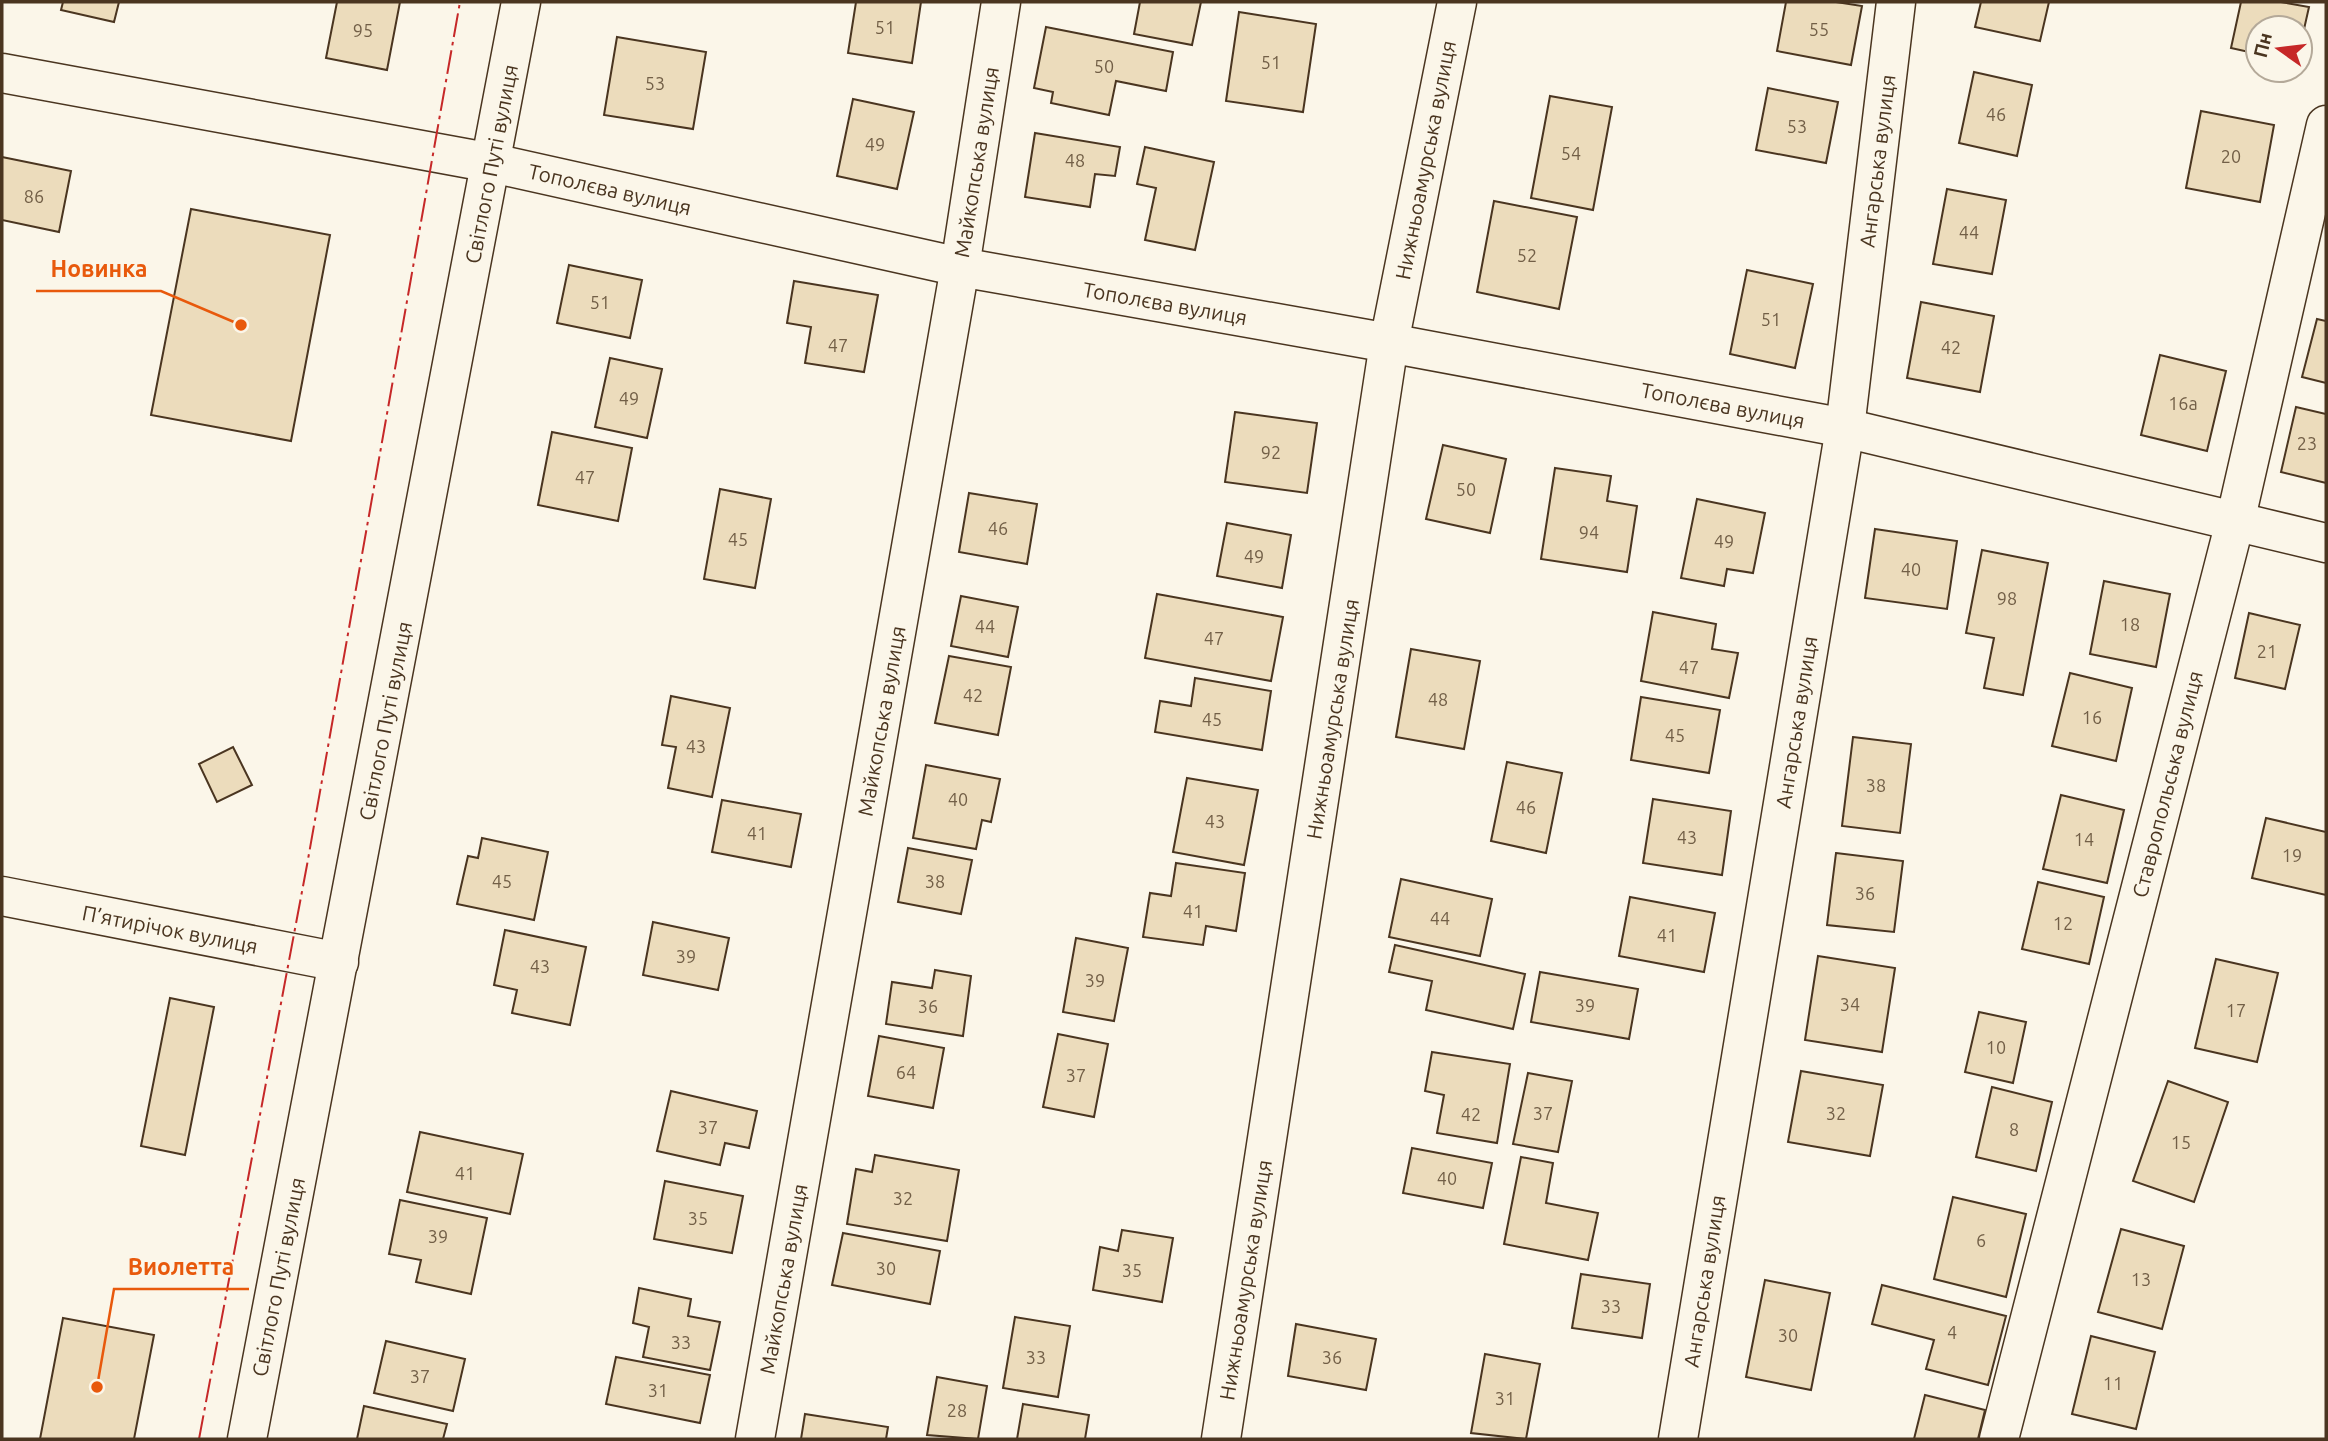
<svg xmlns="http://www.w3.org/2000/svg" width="2328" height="1441" font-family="Ubuntu,sans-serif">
	<rect width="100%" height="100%" fill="#fbf6e9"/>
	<g fill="#ecdcbc" stroke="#4a3520" stroke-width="2">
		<path d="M 63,2 L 119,2 L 114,22 L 61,10 Z"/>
		<path d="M 337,2 L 400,2 L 387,70 L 326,58 Z"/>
		<path d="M 856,2 L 921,2 L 912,63 L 848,53 Z"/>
		<path d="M 1140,2 L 1201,2 L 1192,45 L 1134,34 Z"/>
		<path d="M 1786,2 L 1836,2 L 1862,6 L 1851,65 L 1777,51 Z"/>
		<path d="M 1981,2 L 2049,2 L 2040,41 L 1975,27 Z"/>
		<path d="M 2241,2 L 2281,2 L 2309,7 L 2300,47 L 2300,28 L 2258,28 L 2258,54 L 2231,48 Z"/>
		<path d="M 1239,12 L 1316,24 L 1303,112 L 1226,101 Z"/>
		<path d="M 1046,27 L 1173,52 L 1166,91 L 1116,81 L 1109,115 L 1051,103 L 1053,92 L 1034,88 Z"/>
		<path d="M 617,37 L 706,52 L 693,129 L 604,115 Z"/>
		<path d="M 1974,72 L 2032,85 L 2017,156 L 1959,143 Z"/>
		<path d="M 1768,88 L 1838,102 L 1826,163 L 1756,150 Z"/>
		<path d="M 1550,96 L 1612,107 L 1593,210 L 1531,198 Z"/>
		<path d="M 853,99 L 914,112 L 897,189 L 837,176 Z"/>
		<path d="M 2201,111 L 2274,125 L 2260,202 L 2186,188 Z"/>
		<path d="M 1035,133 L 1120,147 L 1115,176 L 1095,174 L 1090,207 L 1025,197 Z"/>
		<path d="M 1145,147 L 1214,162 L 1195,250 L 1145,240 L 1156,188 L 1137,184 Z"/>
		<path d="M 2,157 L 71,171 L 59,232 L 2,220 Z"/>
		<path d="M 1947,189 L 2006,200 L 1992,274 L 1933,264 Z"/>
		<path d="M 1494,201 L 1577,217 L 1559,309 L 1477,292 Z"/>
		<path d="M 191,209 L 330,235 L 291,441 L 151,415 Z"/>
		<path d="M 569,265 L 642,280 L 630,338 L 557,323 Z"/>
		<path d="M 1747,270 L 1813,284 L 1795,368 L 1730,354 Z"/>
		<path d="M 794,281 L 878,295 L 864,372 L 805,363 L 811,327 L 787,323 Z"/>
		<path d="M 1921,302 L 1994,316 L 1980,392 L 1907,378 Z"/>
		<path d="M 2317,319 L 2326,321 L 2326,383 L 2302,377 Z"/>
		<path d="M 2160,355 L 2226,371 L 2207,451 L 2141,435 Z"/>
		<path d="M 610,358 L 662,369 L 647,438 L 595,427 Z"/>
		<path d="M 2296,407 L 2326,414 L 2326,483 L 2281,472 Z"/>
		<path d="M 1235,412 L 1317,423 L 1307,493 L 1225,482 Z"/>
		<path d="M 552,432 L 632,448 L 618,521 L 538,505 Z"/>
		<path d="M 1443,445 L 1506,459 L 1490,533 L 1426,519 Z"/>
		<path d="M 1555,468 L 1611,476 L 1607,501 L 1637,506 L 1627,572 L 1541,559 Z"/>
		<path d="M 720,489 L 771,499 L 755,588 L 704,579 Z"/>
		<path d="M 969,493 L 1037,504 L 1027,564 L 959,552 Z"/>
		<path d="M 1697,499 L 1765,513 L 1753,573 L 1727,569 L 1724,586 L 1681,578 Z"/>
		<path d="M 1227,523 L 1291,535 L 1282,588 L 1217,576 Z"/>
		<path d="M 1875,529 L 1957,541 L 1947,609 L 1865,598 Z"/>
		<path d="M 1982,550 L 2048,563 L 2023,695 L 1984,688 L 1994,638 L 1966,633 Z"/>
		<path d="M 2104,581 L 2170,594 L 2156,667 L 2090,654 Z"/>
		<path d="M 1157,594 L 1283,617 L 1271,681 L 1145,658 Z"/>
		<path d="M 961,596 L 1018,607 L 1008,657 L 951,646 Z"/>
		<path d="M 1653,612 L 1716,624 L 1712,649 L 1738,653 L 1729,698 L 1641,681 Z"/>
		<path d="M 2249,613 L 2300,625 L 2285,689 L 2235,678 Z"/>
		<path d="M 1411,649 L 1480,661 L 1464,749 L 1396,737 Z"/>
		<path d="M 949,656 L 1011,667 L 998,735 L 935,723 Z"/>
		<path d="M 2070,673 L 2132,688 L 2116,761 L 2052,746 Z"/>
		<path d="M 1195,678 L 1271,691 L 1262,750 L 1155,732 L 1160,701 L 1191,706 Z"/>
		<path d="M 671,696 L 730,708 L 712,797 L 668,788 L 676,747 L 662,745 Z"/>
		<path d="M 1641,697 L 1720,710 L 1709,773 L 1631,760 Z"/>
		<path d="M 1853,737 L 1911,744 L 1900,833 L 1842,826 Z"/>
		<path d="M 233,747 L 252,785 L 217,802 L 199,764 Z"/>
		<path d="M 1507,762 L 1562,773 L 1546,853 L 1491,841 Z"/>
		<path d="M 926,765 L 1000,779 L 991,822 L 982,820 L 976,849 L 913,838 Z"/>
		<path d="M 1187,778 L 1258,790 L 1244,865 L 1173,852 Z"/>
		<path d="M 2061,795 L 2124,810 L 2107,883 L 2043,869 Z"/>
		<path d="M 1653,799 L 1731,811 L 1722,875 L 1643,863 Z"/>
		<path d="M 722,800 L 801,814 L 791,867 L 712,852 Z"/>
		<path d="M 2266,818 L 2326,832 L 2326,895 L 2252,878 Z"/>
		<path d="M 482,838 L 548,852 L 534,920 L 457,904 L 468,856 L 478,858 Z"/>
		<path d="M 908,848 L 972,860 L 961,914 L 898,902 Z"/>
		<path d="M 1836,853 L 1903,861 L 1894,932 L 1827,925 Z"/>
		<path d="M 1176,863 L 1245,873 L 1236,931 L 1206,926 L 1203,945 L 1143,937 L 1150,893 L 1171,896 Z"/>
		<path d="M 1401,879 L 1492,899 L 1480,956 L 1389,937 Z"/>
		<path d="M 2038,882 L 2104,897 L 2089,964 L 2022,949 Z"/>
		<path d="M 1630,897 L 1715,913 L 1704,972 L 1619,956 Z"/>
		<path d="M 653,922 L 729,938 L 718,990 L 643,975 Z"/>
		<path d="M 505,930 L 586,947 L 570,1025 L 512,1013 L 517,990 L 494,985 Z"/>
		<path d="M 1076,938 L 1128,948 L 1114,1021 L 1063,1012 Z"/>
		<path d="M 1395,945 L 1525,974 L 1513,1029 L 1426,1010 L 1432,981 L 1389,972 Z"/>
		<path d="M 1818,956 L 1895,968 L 1882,1052 L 1805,1040 Z"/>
		<path d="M 2216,959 L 2278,973 L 2257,1062 L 2195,1048 Z"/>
		<path d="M 935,970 L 971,976 L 963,1036 L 886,1024 L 892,982 L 932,988 Z"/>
		<path d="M 1540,972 L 1638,989 L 1629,1039 L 1531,1022 Z"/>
		<path d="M 170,998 L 214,1007 L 185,1155 L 141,1146 Z"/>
		<path d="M 1979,1012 L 2026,1022 L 2013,1083 L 1965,1072 Z"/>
		<path d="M 1058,1034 L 1108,1044 L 1094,1117 L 1043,1107 Z"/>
		<path d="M 879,1036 L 944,1048 L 933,1108 L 868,1096 Z"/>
		<path d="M 1432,1052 L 1510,1064 L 1497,1143 L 1437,1133 L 1444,1095 L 1425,1091 Z"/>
		<path d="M 1801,1071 L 1883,1085 L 1870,1156 L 1788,1142 Z"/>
		<path d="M 1528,1073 L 1572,1081 L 1558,1152 L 1513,1144 Z"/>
		<path d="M 2168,1081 L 2228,1102 L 2194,1202 L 2133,1181 Z"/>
		<path d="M 1992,1087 L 2052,1102 L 2036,1171 L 1976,1157 Z"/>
		<path d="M 671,1091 L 757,1111 L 749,1148 L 725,1143 L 720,1165 L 657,1151 Z"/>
		<path d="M 420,1132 L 523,1154 L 510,1214 L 407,1192 Z"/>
		<path d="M 1412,1148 L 1492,1163 L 1483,1208 L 1403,1193 Z"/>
		<path d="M 875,1155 L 959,1170 L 947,1241 L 847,1224 L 856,1169 L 872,1172 Z"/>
		<path d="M 1521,1157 L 1553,1163 L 1546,1203 L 1598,1213 L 1588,1260 L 1504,1244 Z"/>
		<path d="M 665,1181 L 743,1196 L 732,1253 L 654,1239 Z"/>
		<path d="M 1953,1197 L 2026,1214 L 2006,1297 L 1934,1279 Z"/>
		<path d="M 400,1200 L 487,1218 L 471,1294 L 416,1282 L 421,1260 L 389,1254 Z"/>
		<path d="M 2121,1229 L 2184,1246 L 2162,1329 L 2098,1312 Z"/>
		<path d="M 1122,1230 L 1173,1238 L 1162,1302 L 1093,1290 L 1100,1247 L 1118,1251 Z"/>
		<path d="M 843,1233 L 940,1251 L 930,1304 L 832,1285 Z"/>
		<path d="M 1581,1274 L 1650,1284 L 1642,1338 L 1572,1328 Z"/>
		<path d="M 1765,1280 L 1830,1293 L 1811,1390 L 1746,1377 Z"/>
		<path d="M 1882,1285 L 2006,1316 L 1988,1385 L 1926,1369 L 1934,1340 L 1872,1324 Z"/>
		<path d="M 639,1288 L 691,1299 L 688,1316 L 720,1322 L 710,1370 L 643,1357 L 649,1327 L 633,1323 Z"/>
		<path d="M 1015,1317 L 1070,1326 L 1058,1397 L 1003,1388 Z"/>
		<path d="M 63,1318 L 154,1335 L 134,1439 L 40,1439 Z"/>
		<path d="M 1296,1324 L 1376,1339 L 1366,1390 L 1288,1376 Z"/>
		<path d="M 2091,1336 L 2155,1352 L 2136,1429 L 2072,1414 Z"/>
		<path d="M 386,1341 L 465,1359 L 453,1411 L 374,1393 Z"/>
		<path d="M 1485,1354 L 1540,1364 L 1526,1439 L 1471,1433 Z"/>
		<path d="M 616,1357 L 710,1375 L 700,1423 L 606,1404 Z"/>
		<path d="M 937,1377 L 987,1386 L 978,1439 L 927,1435 Z"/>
		<path d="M 1925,1395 L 1985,1410 L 1978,1439 L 1914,1439 Z"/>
		<path d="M 1023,1404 L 1089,1415 L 1085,1439 L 1017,1439 Z"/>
		<path d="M 364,1406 L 447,1424 L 443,1439 L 357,1439 Z"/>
		<path d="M 805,1414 L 888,1427 L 886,1439 L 801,1439 Z"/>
	</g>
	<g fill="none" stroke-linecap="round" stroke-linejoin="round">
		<defs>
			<g id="minor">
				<path d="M 2,73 L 492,163 L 960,267 L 1389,343 L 1845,428 L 2326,543"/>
				<path d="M 2,896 L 339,962"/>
				<path d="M 755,1439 L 960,267 L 1001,2"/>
				<path d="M 1221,1439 L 1389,343 L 1457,2"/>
				<path d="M 1678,1439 L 1845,428 L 1896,2"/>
				<path d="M 1999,1439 L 2235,522 L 2326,125"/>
			</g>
			<path id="secondary" d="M 247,1439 L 521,2"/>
		</defs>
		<use href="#minor" stroke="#4a3520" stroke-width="41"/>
		<use href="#secondary" stroke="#4a3520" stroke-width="41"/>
		<use href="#minor" stroke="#fbf6e9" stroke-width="38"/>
		<use href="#secondary" stroke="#fbf6e9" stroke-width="38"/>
		<path stroke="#c62828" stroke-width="2" stroke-dasharray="24 5 3.5 5" stroke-linecap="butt" d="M 199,1439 L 307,865 L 460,2"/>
	</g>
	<g text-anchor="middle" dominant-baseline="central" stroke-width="5" stroke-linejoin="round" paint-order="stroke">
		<g font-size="18" fill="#725f47">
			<text x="885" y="27">51</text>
			<text x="1819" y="29">55</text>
			<text x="363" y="30">95</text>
			<text x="1271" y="62">51</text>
			<text x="1104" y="66">50</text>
			<text x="655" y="83">53</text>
			<text x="1996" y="114">46</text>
			<text x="1797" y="126">53</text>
			<text x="875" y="144">49</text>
			<text x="1571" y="153">54</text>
			<text x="2231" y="156">20</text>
			<text x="1075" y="160">48</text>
			<text x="34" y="196">86</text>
			<text x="1969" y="232">44</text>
			<text x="1527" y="255">52</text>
			<text x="600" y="302">51</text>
			<text x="1771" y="319">51</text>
			<text x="838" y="345">47</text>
			<text x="1951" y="347">42</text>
			<text x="629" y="398">49</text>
			<text x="2183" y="403">16а</text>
			<text x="2307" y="443">23</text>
			<text x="1271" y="452">92</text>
			<text x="585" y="477">47</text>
			<text x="1466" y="489">50</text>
			<text x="998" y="528">46</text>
			<text x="1589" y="532">94</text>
			<text x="738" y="539">45</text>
			<text x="1724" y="541">49</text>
			<text x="1254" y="556">49</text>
			<text x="1911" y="569">40</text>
			<text x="2007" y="598">98</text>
			<text x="2130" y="624">18</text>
			<text x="985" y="626">44</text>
			<text x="1214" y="638">47</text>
			<text x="2267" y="651">21</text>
			<text x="1689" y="667">47</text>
			<text x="973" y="695">42</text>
			<text x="1438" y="699">48</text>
			<text x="2092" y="717">16</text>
			<text x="1212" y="719">45</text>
			<text x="1675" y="735">45</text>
			<text x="696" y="746">43</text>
			<text x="1876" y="785">38</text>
			<text x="958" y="799">40</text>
			<text x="1526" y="807">46</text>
			<text x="1215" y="821">43</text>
			<text x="757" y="833">41</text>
			<text x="1687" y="837">43</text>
			<text x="2084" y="839">14</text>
			<text x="2292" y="855">19</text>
			<text x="502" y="881">45</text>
			<text x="935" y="881">38</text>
			<text x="1865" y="893">36</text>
			<text x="1193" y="911">41</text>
			<text x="1440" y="918">44</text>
			<text x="2063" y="923">12</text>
			<text x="1667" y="935">41</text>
			<text x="686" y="956">39</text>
			<text x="540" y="966">43</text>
			<text x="1095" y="980">39</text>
			<text x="1850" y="1004">34</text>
			<text x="1585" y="1005">39</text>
			<text x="928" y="1006">36</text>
			<text x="2236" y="1010">17</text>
			<text x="1996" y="1047">10</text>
			<text x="906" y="1072">64</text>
			<text x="1076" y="1075">37</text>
			<text x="1543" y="1113">37</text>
			<text x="1836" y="1113">32</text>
			<text x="1471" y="1114">42</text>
			<text x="708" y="1127">37</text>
			<text x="2014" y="1129">8</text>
			<text x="2181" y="1142">15</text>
			<text x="465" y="1173">41</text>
			<text x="1447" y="1178">40</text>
			<text x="903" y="1198">32</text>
			<text x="698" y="1218">35</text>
			<text x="438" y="1236">39</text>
			<text x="1981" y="1240">6</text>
			<text x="886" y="1268">30</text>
			<text x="1132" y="1270">35</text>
			<text x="2141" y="1279">13</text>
			<text x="1611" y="1306">33</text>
			<text x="1952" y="1332">4</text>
			<text x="1788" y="1335">30</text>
			<text x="681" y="1342">33</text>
			<text x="1036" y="1357">33</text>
			<text x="1332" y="1357">36</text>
			<text x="420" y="1376">37</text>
			<text x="2113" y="1383">11</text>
			<text x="658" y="1390">31</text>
			<text x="1505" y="1398">31</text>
			<text x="957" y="1410">28</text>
		</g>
		<g font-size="21" fill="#4a3520" stroke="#fbf6e9">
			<text transform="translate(1425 160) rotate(-79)">Нижньоамурська вулиця</text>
			<text transform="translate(1877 161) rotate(-83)">Ангарська вулиця</text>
			<text transform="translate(976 162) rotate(-81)">Майкопська вулиця</text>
			<text transform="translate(491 164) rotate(-79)">Світлого Путі вулиця</text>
			<text transform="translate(610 189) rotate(13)">Тополєва вулиця</text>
			<text transform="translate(1165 303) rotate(10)">Тополєва вулиця</text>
			<text transform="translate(1723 405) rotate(11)">Тополєва вулиця</text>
			<text transform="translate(1332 719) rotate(-81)">Нижньоамурська вулиця</text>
			<text transform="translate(385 721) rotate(-79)">Світлого Путі вулиця</text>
			<text transform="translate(881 721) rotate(-80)">Майкопська вулиця</text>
			<text transform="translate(1796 722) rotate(-81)">Ангарська вулиця</text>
			<text transform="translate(2167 784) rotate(-76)">Ставропольська вулиця</text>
			<text transform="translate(170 929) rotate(11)">П’ятирічок вулиця</text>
			<text transform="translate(278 1277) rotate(-79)">Світлого Путі вулиця</text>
			<text transform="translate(783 1279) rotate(-80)">Майкопська вулиця</text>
			<text transform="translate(1245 1280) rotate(-81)">Нижньоамурська вулиця</text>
			<text transform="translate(1704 1281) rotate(-81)">Ангарська вулиця</text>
		</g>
	</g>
	<path fill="none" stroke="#e8590c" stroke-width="2.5" d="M241 325L161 291H36M97 1387L114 1289H249"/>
	<g fill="#e8590c" stroke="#fbf6e9" stroke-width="2.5">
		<circle cx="241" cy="325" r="7"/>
		<circle cx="97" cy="1387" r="7"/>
	</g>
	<g font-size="23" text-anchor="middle" font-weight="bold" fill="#e8590c" stroke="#fbf6e9" stroke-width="5" stroke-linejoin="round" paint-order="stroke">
		<text x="99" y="277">Новинка</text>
		<text x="181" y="1275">Виолетта</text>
	</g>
	<rect width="2328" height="1441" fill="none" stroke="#4a3520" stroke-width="7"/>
	<g transform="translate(2279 49) rotate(284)"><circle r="33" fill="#fbf6e9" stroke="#b4a999" stroke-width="2"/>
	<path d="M0-5L12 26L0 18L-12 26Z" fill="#c62828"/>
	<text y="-10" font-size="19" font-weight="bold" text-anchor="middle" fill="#4a3520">Пн</text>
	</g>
</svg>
